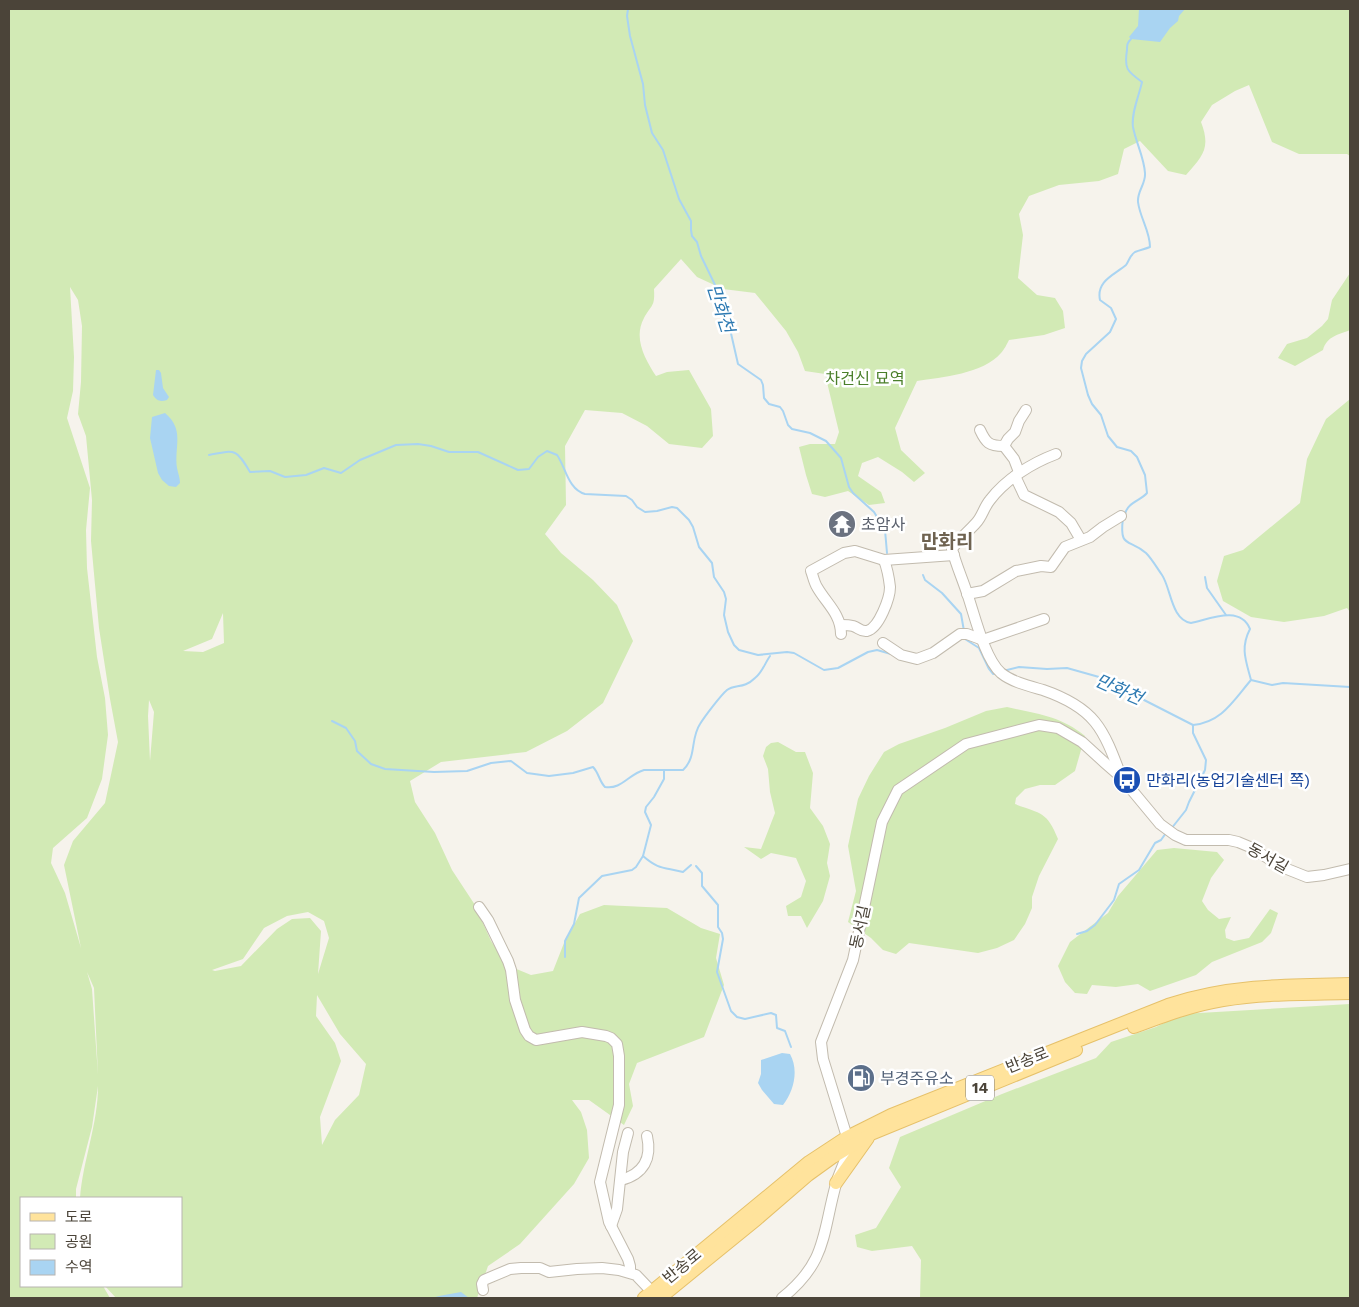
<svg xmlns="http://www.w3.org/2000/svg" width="1359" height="1307" font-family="'Work Sans','Noto Sans KR',sans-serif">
	<rect width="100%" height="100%" fill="#f6f3ec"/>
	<g fill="#d2eab5" fill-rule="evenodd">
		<path d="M 9,9 L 1350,9 L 1350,156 L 1347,154 L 1299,154 L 1272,142 L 1249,85 L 1235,91 L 1212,105 L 1201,122 C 1211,148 1203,156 1186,175 L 1168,171 L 1140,141 L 1124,149 L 1118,174 L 1099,181 L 1059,185 L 1029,196 L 1019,214 L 1023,235 L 1018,278 L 1037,295 L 1055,298 L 1063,311 L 1065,328 L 1044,335 L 1009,340 C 1007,344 1004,350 1001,353 C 983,374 942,377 917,381 L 895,428 L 901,450 L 925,473 L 914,482 L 902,472 L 878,457 L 862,463 L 858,476 L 881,492 L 885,503 L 869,505 L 848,491 L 825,497 L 812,494 L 806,475 L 799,447 L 810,444 L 835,444 L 839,432 L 825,374 L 805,371 L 798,352 L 786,331 L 755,293 L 723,289 L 697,277 L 681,259 L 654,289 C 655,307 652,304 644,318 C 633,338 645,359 656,376 L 667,372 L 689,370 L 711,409 L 713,436 L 702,448 L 669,444 L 647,426 L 622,413 L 585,410 L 565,446 L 566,505 L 545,534 L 561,553 L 593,580 L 617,605 L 633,641 L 603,703 L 567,731 L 526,752 L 441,762 L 410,781 L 415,802 L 435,833 L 452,870 L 475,905 L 491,941 L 507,965 L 531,975 L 553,971 L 564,943 L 580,914 L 604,905 L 667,908 L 701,928 L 720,934 L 716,958 L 724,985 L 704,1037 L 637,1063 L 629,1084 L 633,1106 L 624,1125 L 589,1100 L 572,1100 L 581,1112 L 587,1130 L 589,1158 L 574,1184 L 520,1244 L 488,1266 L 477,1298 L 116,1298 L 105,1286 L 181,1286 L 181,1198 L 80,1198 C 83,1160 98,1124 98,1086 L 92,1127 L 76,1189 L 76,1198 L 21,1198 L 21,1286 L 103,1286 L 110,1298 L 9,1298 ZM 70,287 L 78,300 L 82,326 L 81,382 L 78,414 L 86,436 L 92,500 L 91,541 L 99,628 L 110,699 L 118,742 L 105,803 L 73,841 L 64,865 L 81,948 L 65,893 L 51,863 L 53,848 L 87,818 L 102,779 L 108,735 L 105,698 L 97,657 L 87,568 L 86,530 L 90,488 L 67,418 L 73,391 L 74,357 ZM 223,613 L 224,643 L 203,652 L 183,651 L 212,639 ZM 149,700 L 154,712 L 150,761 L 148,716 ZM 308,912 L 324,921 L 329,938 L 318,974 L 321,931 L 310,918 L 292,919 L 277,929 L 241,966 L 215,971 L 212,970 L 243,959 L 264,928 L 287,916 ZM 87,972 L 94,988 L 98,1075 L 92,989 ZM 317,995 L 340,1034 L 366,1064 L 359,1095 L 335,1120 L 322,1145 L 320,1117 L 341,1061 L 335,1043 L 316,1016 Z"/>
		<path d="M 1350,273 L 1350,330 C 1338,335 1327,336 1323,350 L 1295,366 L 1278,358 L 1287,344 L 1307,338 L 1322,326 L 1328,319 L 1332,300 Z"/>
		<path d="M 1350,399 L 1350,612 L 1347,608 L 1324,616 L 1284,622 L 1251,617 L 1223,601 L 1217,581 L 1224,556 L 1243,550 L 1300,503 L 1307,459 L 1326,419 Z"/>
		<path d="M 1007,707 C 1037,714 1061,716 1085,736 L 1075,771 L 1055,785 L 1040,785 L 1025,789 L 1016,798 L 1015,804 C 1041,814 1047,811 1058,839 L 1039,876 L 1032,897 L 1032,908 L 1025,924 L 1014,940 L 997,948 L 978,953 L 909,943 L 896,954 L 883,950 L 871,938 L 848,922 L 856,891 L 848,846 L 858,799 L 869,776 L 884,752 L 899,744 L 945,728 L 986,711 Z"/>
		<path d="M 778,742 L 796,752 L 805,752 L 813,773 L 810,808 L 823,826 L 830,844 L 827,863 L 830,876 L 823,901 L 807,928 L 801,916 L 788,916 L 786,906 L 801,897 L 806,881 L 796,858 L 771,853 L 761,859 L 744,847 L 761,849 L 775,813 L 770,792 L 768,769 L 763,756 L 766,747 L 771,743 Z"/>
		<path d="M 1174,848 L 1217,852 L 1224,860 L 1211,878 L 1202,901 L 1208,910 L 1219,919 L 1231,917 L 1225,930 L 1226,938 L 1234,941 L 1249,938 L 1270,909 L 1278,913 L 1271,933 L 1262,942 L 1212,962 L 1196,975 L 1150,991 L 1138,984 L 1116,987 L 1092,985 L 1087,994 L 1075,993 L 1065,982 L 1058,966 L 1070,942 L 1108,913 L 1118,896 L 1157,850 Z"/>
		<path d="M 1350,1004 L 1350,1298 L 920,1298 L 921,1260 L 912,1246 L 872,1251 L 857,1247 L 855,1235 L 876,1228 L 901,1187 L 889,1168 L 900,1137 L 1002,1094 L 1096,1058 L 1111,1042 L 1156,1027 L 1182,1014 Z"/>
	</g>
	<g fill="#a9d4f2">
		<path d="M 1139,9 L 1185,9 L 1179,16 L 1178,21 L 1170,28 L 1160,42 L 1131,39 L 1129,37 L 1138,26 Z"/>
		<path d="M 156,370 L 159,370 L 161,373 L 163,388 L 169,397 L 167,400 C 160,402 157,401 153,395 Z"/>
		<path d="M 165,413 C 185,430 174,446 177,468 C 178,473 180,478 180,483 L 176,487 L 169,486 L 162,480 L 158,473 L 150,438 L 152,417 Z"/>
		<path d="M 782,1053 L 790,1054 C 799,1070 794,1091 783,1105 L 774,1104 L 762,1090 L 758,1083 L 761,1074 L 761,1060 Z"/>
		<path d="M 461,1292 L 469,1298 L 432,1298 L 439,1296 Z"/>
	</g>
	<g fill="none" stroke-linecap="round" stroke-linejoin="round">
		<g stroke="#a9d4f2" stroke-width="2">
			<path d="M 628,9 L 627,16 L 630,36 L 643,84 L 645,105 L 652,133 L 663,150 L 679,199 L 691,221 L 691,230 L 692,236 L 697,242 L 701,256 L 718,291 L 725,317 L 730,329 L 738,364 L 761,380 L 763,385 L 764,398 L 769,404 L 780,407 L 783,411 L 788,425 L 792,429 L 810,433 L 826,441 L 841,458 L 849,487 L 853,493 L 874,512 L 885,530 L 887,553"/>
			<path d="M 209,455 C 235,450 236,448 250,472 L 270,471 L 285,477 L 306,475 L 324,468 L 341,473 L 360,460 L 396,445 L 418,444 L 431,446 L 449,452 L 478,452 L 518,470 L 529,469 L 538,457 L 547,451 L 557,455 C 566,468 568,489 585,494 L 626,496 L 632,500 L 637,507 L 645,512 L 657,511 L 672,507 L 677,508 L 689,520 L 693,527 L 699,547 L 712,563 L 714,577 L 724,592 L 726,599 L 724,615 L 728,632 L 734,645 L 739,650 L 758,655 L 787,652 L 794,653 L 824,670 L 838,668 L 868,652 L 877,650 L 891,654"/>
			<path d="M 1125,514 C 1128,502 1140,501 1147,493 L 1145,475 L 1137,457 L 1131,451 L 1117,447 L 1108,436 L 1101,415 L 1092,404 L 1088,395 L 1081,368 L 1082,361 L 1086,354 L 1110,332 L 1116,319 L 1111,308 L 1100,300 C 1096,281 1114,275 1126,265 C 1129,261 1130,255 1135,252 C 1140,250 1145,249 1150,247 C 1150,231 1140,218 1138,202 C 1137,191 1146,184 1145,173 C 1144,157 1136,143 1133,127 C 1131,113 1139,96 1142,82 C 1127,71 1124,69 1127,50 C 1127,45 1127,43 1131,39"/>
			<path d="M 1123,518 C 1119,549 1129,538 1146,553 C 1152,559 1157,568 1162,575 C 1171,588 1171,620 1191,623 C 1210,619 1240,605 1250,629 C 1240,648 1246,661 1251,680"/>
			<path d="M 923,575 L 925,580 L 942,593 L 961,614 L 964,631"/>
			<path d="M 1205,577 L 1207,588 L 1226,615"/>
			<path d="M 965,639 L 979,648 L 989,669 L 993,674 L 996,673"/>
			<path d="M 1003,671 L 1019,667 L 1047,669 L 1067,668 L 1099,677 L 1193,725 C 1222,722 1233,701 1251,680 L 1272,685 L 1283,683 L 1350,687"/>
			<path d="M 332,721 L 346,728 L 355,741 L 357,751 L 371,764 L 385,769 L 434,772 L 467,771 L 491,763 L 511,761 L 527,773 L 549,776 L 573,773 L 593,767 C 599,773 599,781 605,787 C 621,790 629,774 644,770 L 683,770 C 697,757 690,739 700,724 C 705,716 721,695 727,690 C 735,684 744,689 755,678 C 762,673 765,663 770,656"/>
			<path d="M 664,770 L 664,779 L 654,797 L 646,807 L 645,812 L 651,825 L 643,856 C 659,870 664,867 683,872 L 691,865"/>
			<path d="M 1171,829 L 1186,810 L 1189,802 L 1205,770 L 1206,760 L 1193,733 L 1193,725"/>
			<path d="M 696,866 L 702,873 L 702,886 L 718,905 L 718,927 L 722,933 L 723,939 L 717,972 L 731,1011 L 737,1017 L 745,1019 L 771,1013 L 776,1015 L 777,1028 L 785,1031 L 791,1047"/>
			<path d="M 1077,934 L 1087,931 L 1095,925 L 1114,900 L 1119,884 L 1139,870 L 1155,843 L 1161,840 L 1166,833"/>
			<path d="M 565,957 L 565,941 L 574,924 L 579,898 L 602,876 L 632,870 L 636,867 L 643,856"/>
		</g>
		<defs>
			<g id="minor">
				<path d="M 980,430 C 986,443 989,446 1004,446"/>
				<path d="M 1056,454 C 1032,463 1006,479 990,500 C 984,507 982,517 976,523 C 968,532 959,539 952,549 C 956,565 963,580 968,596 C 975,617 985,659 1001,673 C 1012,682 1029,686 1043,690 C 1095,708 1103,728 1121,776"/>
				<path d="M 1019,472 L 1014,459 L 1004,446 L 1008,439 L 1015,432 L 1019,421 L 1026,410"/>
				<path d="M 1015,476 L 1024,495 L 1059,512 L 1071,523 L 1081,540"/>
				<path d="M 967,594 L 983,591 L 1016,571 L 1041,566 L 1051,567 L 1065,547 L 1090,537 L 1103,527 L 1121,516"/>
				<path d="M 841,625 C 845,625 849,625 853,626 C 859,628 861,632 867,631 C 879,628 890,598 890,587 C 889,578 887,568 884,560"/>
				<path d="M 841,634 C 841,614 826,603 817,587 C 814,582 813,576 811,571 L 844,553 L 855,551 L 884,560 L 954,555"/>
				<path d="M 883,643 L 901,655 L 917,659 L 933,653 L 960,634 L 967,634 L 983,640 L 1044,619"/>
				<path d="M 479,907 L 488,920 L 508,961 L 511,970 L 515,1000 L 525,1030 L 529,1036 L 536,1040 L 582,1032 L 606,1036 L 611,1038 L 617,1044 L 619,1056 L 619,1105 L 600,1182 L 609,1222 L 628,1259 L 630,1266 L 630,1272"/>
				<path d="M 621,1180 C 644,1174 652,1158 647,1136"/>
				<path d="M 611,1226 L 617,1209 L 623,1152 L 628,1133"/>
				<path d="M 483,1290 L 482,1284 L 484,1280 L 510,1269 L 521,1268 L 540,1268 L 549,1272 L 577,1269 L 602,1268 L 619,1270 L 636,1275 L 657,1297"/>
				<path d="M 782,1298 C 827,1262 822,1235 836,1184 C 841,1166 850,1157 847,1137 L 823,1059 L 821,1042 L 853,960 L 882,822 L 898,790 L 966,744 L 1039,725 L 1058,728 L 1082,742 L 1105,763 L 1121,777 L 1160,824 L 1175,835 L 1186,840 L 1229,840 L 1238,842 L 1250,847 L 1282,867 L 1307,877 L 1324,875 L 1350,869"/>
			</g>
			<g id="major">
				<path d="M 1134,1027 C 1163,1016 1192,1005 1223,1000 C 1265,993 1308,994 1350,993"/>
				<path d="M 836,1183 L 868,1138"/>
				<path d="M 644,1298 L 809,1162 L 847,1137 L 891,1115 L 1168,1005 C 1227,985 1289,985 1350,984"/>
				<path d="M 660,1298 L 757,1219 L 808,1175 L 833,1157 L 871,1134 L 1076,1050"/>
			</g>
		</defs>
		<use href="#minor" stroke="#c2bbae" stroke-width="12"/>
		<use href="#major" stroke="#e6c16a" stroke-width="14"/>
		<use href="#minor" stroke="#fff" stroke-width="10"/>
		<use href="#major" stroke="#ffe39c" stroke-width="12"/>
	</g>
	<defs>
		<symbol id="temple-disc" viewBox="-11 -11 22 22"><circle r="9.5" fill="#6b7280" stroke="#fff"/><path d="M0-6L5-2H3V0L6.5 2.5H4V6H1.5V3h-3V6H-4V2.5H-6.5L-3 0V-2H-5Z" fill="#fff"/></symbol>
		<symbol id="bus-disc" viewBox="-11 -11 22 22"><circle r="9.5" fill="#1a4fb4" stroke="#fff"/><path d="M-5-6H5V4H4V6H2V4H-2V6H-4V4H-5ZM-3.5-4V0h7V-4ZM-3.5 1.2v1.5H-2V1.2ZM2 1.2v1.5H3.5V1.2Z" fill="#fff"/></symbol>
		<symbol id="fuel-disc" viewBox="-11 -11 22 22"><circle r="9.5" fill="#5c6f8a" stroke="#fff"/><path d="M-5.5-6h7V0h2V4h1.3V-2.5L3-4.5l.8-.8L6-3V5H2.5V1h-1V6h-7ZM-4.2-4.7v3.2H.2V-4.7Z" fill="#fff"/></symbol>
	</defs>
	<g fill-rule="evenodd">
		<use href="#temple-disc" x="826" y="508" width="32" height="32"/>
		<use href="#bus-disc" x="1111" y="764" width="32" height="32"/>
		<use href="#fuel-disc" x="845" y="1062" width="32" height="32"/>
	</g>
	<g text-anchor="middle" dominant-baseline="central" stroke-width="5" stroke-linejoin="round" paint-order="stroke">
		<rect fill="#fff" stroke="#817c74" stroke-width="1" x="966" y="1075.5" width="28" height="25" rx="4"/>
		<g font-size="15" font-weight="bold" fill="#4b4439">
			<text x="980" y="1088">14</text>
		</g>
		<g font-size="16" fill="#4a7f2a" stroke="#fff">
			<text x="865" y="378">차건신 묘역</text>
		</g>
		<g font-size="16" fill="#5b616d" stroke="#fff" text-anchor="start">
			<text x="861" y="524">초암사</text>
		</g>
		<g font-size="16" fill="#164399" stroke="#fff" text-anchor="start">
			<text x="1146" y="780">만화리(농업기술센터 쪽)</text>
		</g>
		<g font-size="16" fill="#4b4439" stroke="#fff">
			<text transform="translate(1268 858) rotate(29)">동서길</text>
			<text transform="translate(860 927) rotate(-78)">동서길</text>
			<text transform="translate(1027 1060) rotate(-22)">반송로</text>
			<text transform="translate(682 1266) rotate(-40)">반송로</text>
		</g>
		<g font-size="16" fill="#4e5e75" stroke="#fff" text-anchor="start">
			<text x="880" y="1078">부경주유소</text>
		</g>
		<g font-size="18" font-style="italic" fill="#2e7ab2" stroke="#fff">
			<text transform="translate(721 308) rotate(72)">만화천</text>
			<text transform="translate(1119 689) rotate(24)">만화천</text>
		</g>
		<g font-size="19" font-weight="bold" fill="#6e6250" stroke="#fff">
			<text x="947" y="541">만화리</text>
		</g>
	</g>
	<rect width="1359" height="1307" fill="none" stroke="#4b4439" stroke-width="20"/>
	<rect x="20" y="1197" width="162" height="90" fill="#ffffff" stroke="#b7b4b0"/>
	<rect x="30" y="1213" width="25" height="8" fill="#ffe39c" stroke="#b7b4b0"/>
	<text x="65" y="1222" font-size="15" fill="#4b4439">도로</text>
	<rect x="30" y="1234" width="25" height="15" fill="#d2eab5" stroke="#b7b4b0"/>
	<text x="65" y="1247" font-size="15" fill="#4b4439">공원</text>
	<rect x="30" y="1260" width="25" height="15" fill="#a9d4f2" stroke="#b7b4b0"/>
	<text x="65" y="1272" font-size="15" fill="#4b4439">수역</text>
</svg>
